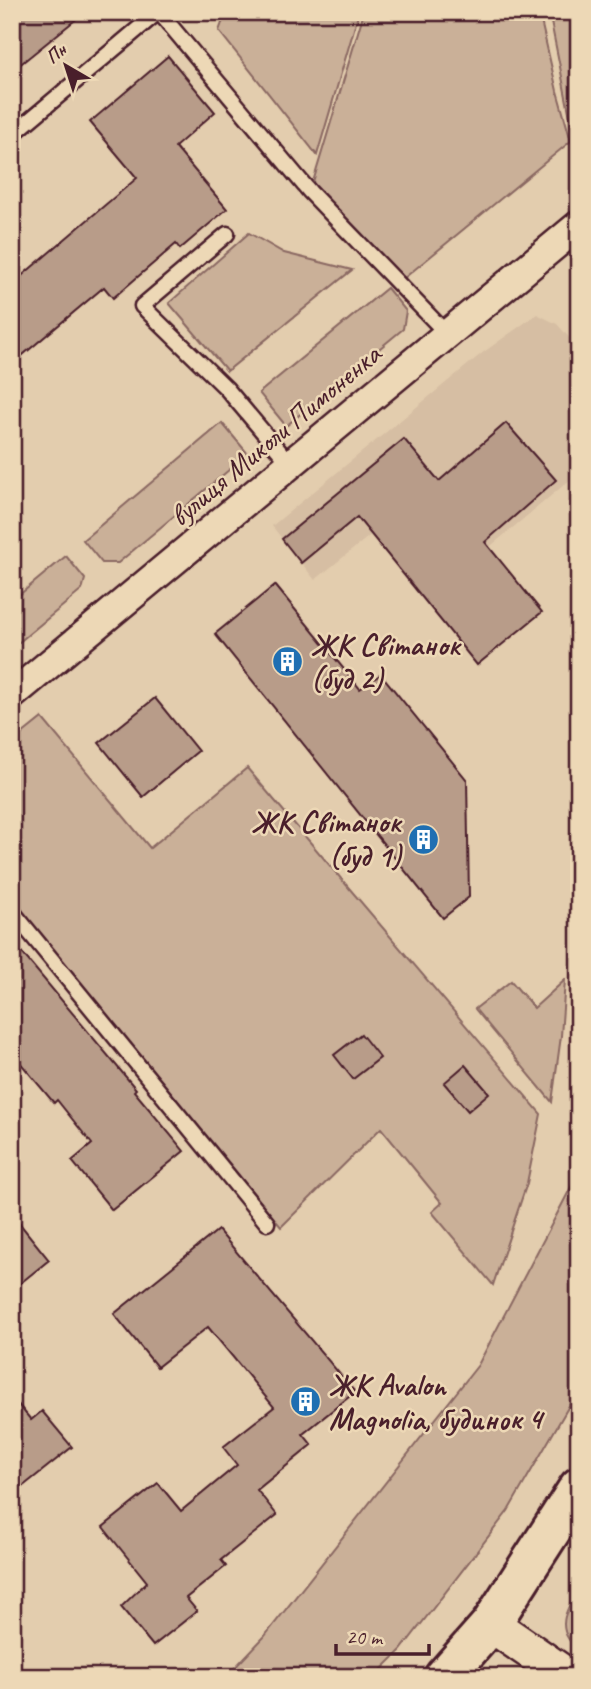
<svg xmlns="http://www.w3.org/2000/svg" width="591" height="1689" font-family="Caveat,sans-serif">
	<rect width="100%" height="100%" fill="#e3cdae"/>
	<filter id="ink" filterUnits="userSpaceOnUse"><feTurbulence type="fractalNoise" baseFrequency=".0143" numOctaves="2"/><feDisplacementMap in="SourceGraphic" scale="14" xChannelSelector="R" yChannelSelector="G"/><feConvolveMatrix kernelMatrix="1 2 1 2 8 2 1 2 1" color-interpolation-filters="sRGB"/></filter>
	<g filter="url(#ink)">
		<path fill="#d6bea3" d="M 537,314 L 557,324 L 573,342 L 571,479 L 486,550 L 431,486 L 315,580 L 272,526 L 481,354 Z"/>
		<g fill="#cab098" stroke="#8a6862" stroke-width="2">
			<path d="M 226,12 L 359,12 L 317,155 L 219,31 Z"/>
			<path d="M 364,12 L 539,12 L 557,91 L 571,141 L 397,284 L 310,192 Z"/>
			<path d="M 549,12 L 579,12 L 579,162 Z"/>
			<path d="M 249,233 L 284,253 L 352,270 L 227,371 L 169,303 Z"/>
			<path d="M 387,288 L 406,311 L 403,329 L 286,426 L 259,393 Z"/>
			<path d="M 222,423 L 248,454 L 118,563 L 102,563 L 83,540 Z"/>
			<path d="M 66,556 L 85,579 L 82,590 L 12,648 L 12,601 Z"/>
			<path d="M 42,718 L 150,848 L 247,768 L 541,1114 L 527,1183 L 493,1285 L 432,1212 L 442,1203 L 381,1128 L 281,1227 L 12,899 L 12,742 Z"/>
			<path d="M 565,980 L 561,1036 L 552,1102 L 475,1009 L 511,981 L 534,1008 Z"/>
			<path d="M 579,1172 L 579,1385 L 574,1397 L 508,1511 L 401,1650 L 374,1677 L 226,1677 L 264,1637 L 478,1365 Z"/>
			<path d="M 579,1588 L 579,1649 C 553,1631 566,1609 579,1588 Z"/>
		</g>
		<g fill="#b89c89" stroke="#4a1f2b" stroke-width="2">
			<path d="M 12,12 L 85,12 L 12,71 Z"/>
			<path d="M 168,56 L 215,112 L 175,147 L 227,209 L 180,249 L 176,244 L 113,298 L 104,287 L 12,364 L 12,284 L 137,178 L 90,122 Z"/>
			<path d="M 506,423 L 556,480 L 485,542 L 542,612 L 477,665 L 357,517 L 301,563 L 282,539 L 404,439 L 439,481 Z"/>
			<path d="M 275,585 L 360,689 L 381,674 L 467,780 L 469,897 L 443,918 L 215,634 Z"/>
			<path d="M 155,698 L 198,751 L 143,797 L 99,743 Z"/>
			<path d="M 12,941 L 136,1089 L 134,1091 L 184,1151 L 112,1210 L 72,1161 L 92,1144 L 57,1100 L 54,1103 L 12,1053 Z"/>
			<path d="M 361,1034 L 380,1058 L 353,1079 L 334,1055 Z"/>
			<path d="M 465,1065 L 489,1093 L 468,1111 L 444,1083 Z"/>
			<path d="M 12,1214 L 49,1260 L 12,1290 Z"/>
			<path d="M 218,1230 L 355,1392 L 303,1434 L 312,1445 L 257,1490 L 277,1515 L 221,1560 L 226,1566 L 186,1598 L 197,1611 L 153,1646 L 121,1607 L 147,1582 L 103,1527 L 158,1483 L 181,1511 L 237,1465 L 223,1447 L 274,1407 L 208,1327 L 157,1367 L 114,1314 Z"/>
			<path d="M 12,1397 L 31,1420 L 42,1411 L 72,1447 L 12,1495 Z"/>
		</g>
		<g fill="none" stroke-linecap="round" stroke-linejoin="round">
			<defs>
				<g id="service">
					<path d="M 159,12 L 310,192 L 447,334"/>
					<path d="M 12,135 L 158,12"/>
					<path d="M 227,234 L 142,306 L 226,388 L 291,465"/>
					<path d="M 12,911 L 267,1223"/>
				</g>
				<path id="minor" d="M 12,695 L 579,225"/>
				<path id="tertiary" d="M 491,1624 L 568,1677"/>
				<path id="secondary" d="M 444,1677 L 491,1624 L 579,1487"/>
			</defs>
			<use href="#service" stroke="#4a1f2b" stroke-width="19"/>
			<use href="#minor" stroke="#4a1f2b" stroke-width="33"/>
			<use href="#tertiary" stroke="#4a1f2b" stroke-width="40"/>
			<use href="#secondary" stroke="#4a1f2b" stroke-width="44"/>
			<use href="#service" stroke="#edd8b6" stroke-width="14"/>
			<use href="#minor" stroke="#edd8b6" stroke-width="28"/>
			<use href="#tertiary" stroke="#edd8b6" stroke-width="35"/>
			<use href="#secondary" stroke="#edd8b6" stroke-width="38"/>
		</g>
	</g>
	<defs>
		<symbol id="building-disc" viewBox="-11 -11 22 22"><circle r="9.5" fill="#1f6fb2" stroke="#edd8b6"/><path d="M-4-6H4V6H1V3H-1V6H-4ZM-2.5-4.3h1.7v1.8h-1.7ZM.8-4.3h1.7v1.8H.8ZM-2.5-1h1.7V.8h-1.7ZM.8-1h1.7V.8H.8Z" fill="#fff"/></symbol>
	</defs>
	<g fill-rule="evenodd">
		<use href="#building-disc" x="270" y="644" width="35" height="35"/>
		<use href="#building-disc" x="406" y="822" width="35" height="35"/>
		<use href="#building-disc" x="288" y="1384" width="35" height="35"/>
	</g>
	<g text-anchor="middle" dominant-baseline="central" stroke-width="5" stroke-linejoin="round" paint-order="stroke">
		<g font-size="30" fill="#4a1f2b" stroke="#edd8b6">
			<text transform="translate(275 435) rotate(-40)">вулиця Миколи Пимоненка</text>
		</g>
		<g font-size="30" font-weight="bold" fill="#4a1f2b" stroke="#edd8b6" text-anchor="start">
			<text x="311" y="645">ЖК Світанок<tspan x="311" dy="34">(буд 2)</tspan></text>
			<text x="401" y="822" text-anchor="end">ЖК Світанок<tspan x="401" dy="34">(буд 1)</tspan></text>
			<text x="329" y="1385">ЖК Avalon<tspan x="329" dy="34">Magnolia, будинок 4</tspan></text>
		</g>
	</g>
	<rect width="591" height="1689" fill="none" stroke="#edd8b6" stroke-width="42"/>
	<rect x="21" y="21" width="549" height="1647" fill="none" stroke="#4a1f2b" stroke-width="2.5" filter="url(#ink)"/>
	<g transform="translate(66 66) rotate(321)" stroke="#edd8b6" stroke-width="5" paint-order="stroke">
	<path d="M0-5L12 26L0 18L-12 26Z" fill="#4a1f2b"/>
	<text y="-10" font-size="19" font-weight="bold" text-anchor="middle" fill="#4a1f2b">Пн</text>
	</g>
	<path d="M336 1644v10h93v-10" fill="none" stroke="#4a1f2b" stroke-width="3.5"/>
	<text x="346" y="1644" font-size="21" fill="#4a1f2b" stroke="#edd8b6" stroke-width="5" paint-order="stroke">20 m</text>
</svg>
